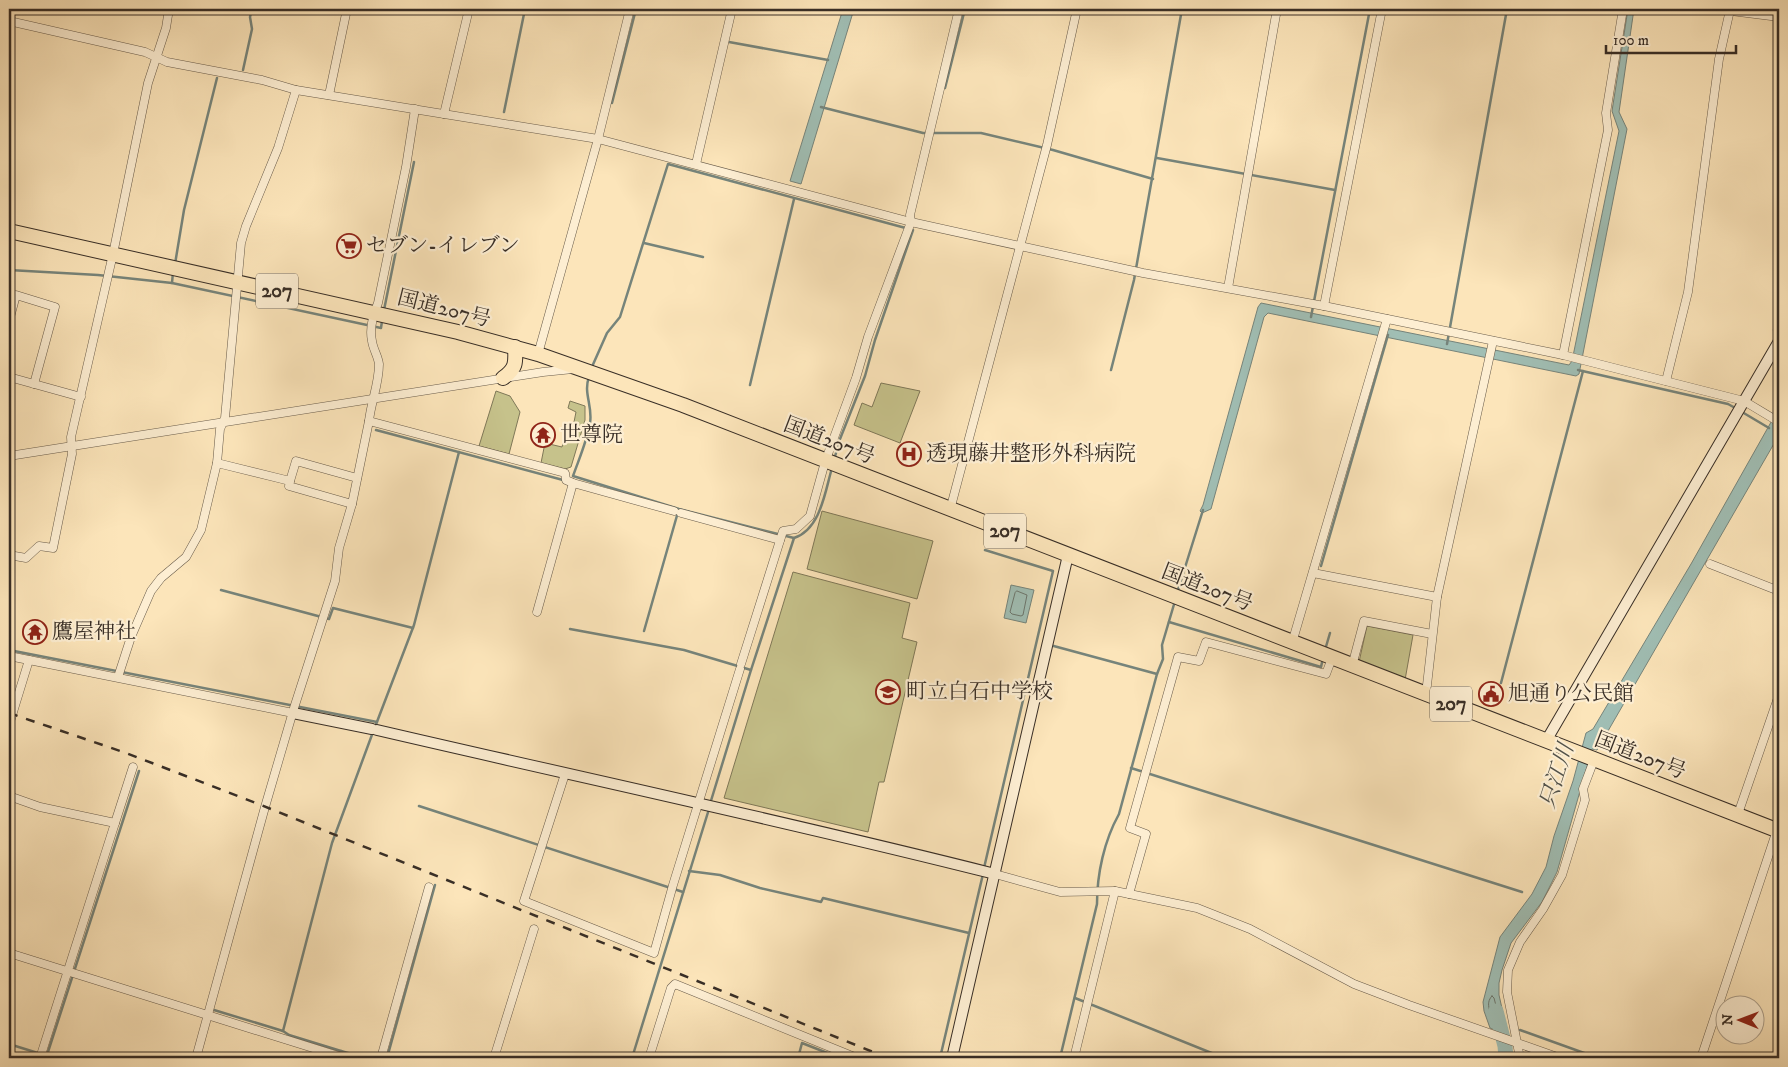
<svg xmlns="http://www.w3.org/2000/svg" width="1788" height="1067" font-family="'IM FELL DW Pica','Noto Serif JP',serif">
	<rect width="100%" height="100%" fill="#fce5ba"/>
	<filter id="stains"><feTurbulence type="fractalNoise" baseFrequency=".004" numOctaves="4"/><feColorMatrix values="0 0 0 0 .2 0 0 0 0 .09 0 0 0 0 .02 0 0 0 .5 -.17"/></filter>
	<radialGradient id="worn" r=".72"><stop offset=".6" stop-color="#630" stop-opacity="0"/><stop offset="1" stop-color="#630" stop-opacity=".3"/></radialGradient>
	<g fill="#c6c28b" stroke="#7f7858">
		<path d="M 881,383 L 920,391 L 900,443 L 854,425 L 862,403 L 872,407 Z"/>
		<path d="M 496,391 L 510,396 L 520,412 L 509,454 L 479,446 Z"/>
		<path d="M 570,401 L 585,406 L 585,420 L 571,467 L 565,469 L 541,463 L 545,443 L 562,447 L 567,428 L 573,427 L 576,412 L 568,408 Z"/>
		<path d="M 822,511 L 933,541 L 917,599 L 807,569 Z"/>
		<path d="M 793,572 L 910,603 L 902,638 L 917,642 L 884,782 L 879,782 L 868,832 L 724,798 Z"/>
		<path d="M 1367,626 L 1413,635 L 1405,680 L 1359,662 Z"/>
	</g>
	<g fill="#a0beb4" stroke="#76847b">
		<path d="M 843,9 L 854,9 L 801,184 L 790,181 Z"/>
		<path d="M 1628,9 L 1634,9 L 1619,112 L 1627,129 L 1579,374 L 1576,376 L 1268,313 L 1264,317 L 1211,509 L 1202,513 L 1200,511 L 1203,505 L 1258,307 L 1261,303 L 1569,365 L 1572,361 L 1619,131 L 1612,111 Z"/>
		<path d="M 1779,408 L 1779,435 L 1597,750 L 1592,749 L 1557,872 L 1542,902 L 1511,943 L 1502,970 L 1499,983 L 1499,995 L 1506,1026 C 1501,1030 1496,1031 1490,1028 L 1484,1011 L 1483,1002 L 1500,937 L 1532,894 L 1546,867 L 1554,836 L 1573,781 L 1586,733 L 1593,729 L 1691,564 Z"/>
		<path d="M 1011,585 L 1034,590 L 1026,623 L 1004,618 Z"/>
	</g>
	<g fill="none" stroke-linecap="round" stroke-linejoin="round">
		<g stroke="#6c766d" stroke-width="1">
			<path d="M 1017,591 L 1027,595 L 1023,615 L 1021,616 L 1012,614 L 1010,612 L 1015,593 Z"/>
			<path d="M 1492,996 L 1494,998 L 1500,1021 L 1498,1024 L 1494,1023 C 1492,1014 1484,1004 1492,996 Z"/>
		</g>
		<g stroke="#76847b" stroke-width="2.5">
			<path d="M 9,15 L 10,9"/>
			<path d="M 729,42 L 828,60"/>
			<path d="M 243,70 L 252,29 L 250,17 L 252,9"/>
			<path d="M 945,88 L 965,9"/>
			<path d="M 612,103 L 636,9"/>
			<path d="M 821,107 L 923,133 L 981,133 L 1053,150 L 1153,179"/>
			<path d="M 504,112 L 525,9"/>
			<path d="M 1157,158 L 1335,190"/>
			<path d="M 644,243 L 703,257"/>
			<path d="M 175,264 L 184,210 L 217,78"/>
			<path d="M 9,270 L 98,275 L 172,283 L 381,328 L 382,321"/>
			<path d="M 172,283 L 173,272"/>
			<path d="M 384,310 L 414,162"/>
			<path d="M 1779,312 L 1774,330 L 1779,333"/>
			<path d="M 1311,317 L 1370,9"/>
			<path d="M 1447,344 L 1507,9"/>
			<path d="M 591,369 L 607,333 L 620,317 L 668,164 L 913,230 L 875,340 L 865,376 L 840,439 L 834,460"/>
			<path d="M 1111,370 L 1134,280 L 1182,9"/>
			<path d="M 1578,370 L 1728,404 L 1737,409"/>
			<path d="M 589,377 C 583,393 593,406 590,423 C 587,441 579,459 573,476 L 679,509 L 794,538"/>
			<path d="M 750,385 L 794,199"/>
			<path d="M 1742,412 L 1769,428"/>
			<path d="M 376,430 L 563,480"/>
			<path d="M 1321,566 L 1388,335"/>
			<path d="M 221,590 L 329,619 L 333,608 L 413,628"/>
			<path d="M 1177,593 L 1203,510"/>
			<path d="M 1169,622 L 1321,667 L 1323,658"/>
			<path d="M 570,629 L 684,650 L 751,670"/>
			<path d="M 644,631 L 678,512"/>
			<path d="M 1050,645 L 1157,674 L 1119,814 C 1104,841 1097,874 1097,904 L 1060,1058"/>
			<path d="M 9,650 L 377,722"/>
			<path d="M 1325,650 L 1330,633"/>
			<path d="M 1157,674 L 1163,659 L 1162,645 L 1175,601"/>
			<path d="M 1501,683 L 1583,371"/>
			<path d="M 375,727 L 414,625 L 459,452"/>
			<path d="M 1131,768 L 1522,892"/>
			<path d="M 710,804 L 751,670 L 794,538 C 821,529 825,491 832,468"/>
			<path d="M 419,806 L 683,892"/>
			<path d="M 984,868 L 1053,571 L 985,550"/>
			<path d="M 689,871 L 720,875 L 760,888 L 821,902 L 823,898 L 969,933"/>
			<path d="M 1075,998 L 1224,1058"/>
			<path d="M 214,1010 L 283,1031 L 332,843 L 373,732"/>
			<path d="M 1520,1030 L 1598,1058"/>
			<path d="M 283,1031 L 289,1035 L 341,1051 L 339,1056"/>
			<path d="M 9,1044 L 41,1054"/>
			<path d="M 341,1051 L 365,1058"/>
			<path d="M 46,1055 L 56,1058"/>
			<path d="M 47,1055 L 139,771"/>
			<path d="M 387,1058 L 435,885"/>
			<path d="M 632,1058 L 709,809"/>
			<path d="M 798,1058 L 802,1043 L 840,1058"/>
			<path d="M 940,1058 L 983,874"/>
		</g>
		<path stroke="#a0beb4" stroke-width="15" d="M 1496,1011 L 1505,1046 L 1506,1058"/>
		<defs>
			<g id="street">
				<path d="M 1715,9 L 1779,17"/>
				<path d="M 9,21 L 145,52 L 167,62 L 262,80 L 296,90 L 598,139 L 911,222 L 1143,273 L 1324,306 L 1563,355 L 1744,401 L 1779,422"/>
				<path d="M 329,95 L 347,9"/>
				<path d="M 444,114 L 469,9"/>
				<path d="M 696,164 L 732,9"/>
				<path d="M 1228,288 L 1277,9"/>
				<path d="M 1324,306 L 1382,9"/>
				<path d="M 9,321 L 16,295 L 55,307 L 34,384"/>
				<path d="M 538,354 L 598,139 L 630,9"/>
				<path d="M 1563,355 L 1608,130 L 1606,113 L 1623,9"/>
				<path d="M 9,377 L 81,397"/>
				<path d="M 1666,381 L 1688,292 L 1719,59 L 1730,10"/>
				<path d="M 369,421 L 565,473 L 566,480 L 573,483 L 674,511"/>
				<path d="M 9,456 L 543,372 L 573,369"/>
				<path d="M 217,463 L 290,481 L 296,461 L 357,478"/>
				<path d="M 290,481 L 289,486 L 352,504"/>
				<path d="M 950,510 L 1047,145 L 1077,9"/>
				<path d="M 681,513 L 780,540"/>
				<path d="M 9,555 L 26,558 L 39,546 L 53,548 L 72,454 L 71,437 L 113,254 L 148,83 L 166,28 L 169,9"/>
				<path d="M 1710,564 L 1779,591"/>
				<path d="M 1313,573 L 1437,597"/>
				<path d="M 537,612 L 573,483"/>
				<path d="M 1292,643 L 1387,319"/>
				<path d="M 9,656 L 293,713"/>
				<path d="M 741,664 L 783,531 L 796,529 L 810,516 L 825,462 L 856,378 L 868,337 L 911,222 L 910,215 L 959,9"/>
				<path d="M 1352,666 L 1364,621 L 1432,634"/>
				<path d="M 118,677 L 131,637 L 151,591 L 161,578 L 186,557 L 201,530 L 217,463 L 220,429 L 225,418 L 241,243 L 246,226 L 278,148 L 296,90"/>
				<path d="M 1426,694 L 1437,597 L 1493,341"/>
				<path d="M 9,725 L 29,660"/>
				<path d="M 565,774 L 524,901 L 654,953 L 673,885 L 740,669"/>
				<path d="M 9,796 L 40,807 L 115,823 L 40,1058"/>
				<path d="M 1738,814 L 1779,695"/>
				<path d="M 115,823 L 133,767"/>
				<path d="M 995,874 L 1060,892 L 1115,891 L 1197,908 L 1250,929 L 1354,984 L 1409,1005 L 1560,1058"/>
				<path d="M 1129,894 L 1146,834 L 1130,828 L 1178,657 L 1199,661 L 1206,642 L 1326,674 L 1332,658"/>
				<path d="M 9,953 L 345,1058"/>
				<path d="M 196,1058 L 265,807 L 294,708 L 335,581 L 339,548 L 352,504 L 369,421 C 371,402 379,384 379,364 C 378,356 373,349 372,341 C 369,328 373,315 378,303 L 406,167 L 415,109"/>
				<path d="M 381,1058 L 429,887"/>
				<path d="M 494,1058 L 534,929"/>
				<path d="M 649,1058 L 671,988 L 675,984 L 857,1058"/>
				<path d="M 1074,1058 L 1115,891"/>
				<path d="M 1520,1058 L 1507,992 L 1508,970 L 1520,942 L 1543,909 L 1562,875 L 1585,800 L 1583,789 L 1594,760"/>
				<path d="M 1701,1058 L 1777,830"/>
			</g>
			<g id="secondary">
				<path d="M 293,713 L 372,729"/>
				<path d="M 377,730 C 583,778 790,822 995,874"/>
				<path d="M 1546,741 L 1779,341"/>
				<path d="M 952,1058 L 1068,555"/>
			</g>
			<g id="highway">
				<path d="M 9,231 L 458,332 L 538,354 L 683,405 L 1779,831"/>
				<path d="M 503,378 C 516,369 516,363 515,347"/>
			</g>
		</defs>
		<use href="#street" stroke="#695c4b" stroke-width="9"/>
		<use href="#secondary" stroke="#382e26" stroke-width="12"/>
		<use href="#highway" stroke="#382e26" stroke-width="16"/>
		<use href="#street" stroke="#fdeed2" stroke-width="8"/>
		<use href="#secondary" stroke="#fdeed2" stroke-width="10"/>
		<use href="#highway" stroke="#fce5ba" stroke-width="14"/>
		<path stroke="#382e26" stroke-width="2.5" stroke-dasharray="9 9" stroke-linecap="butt" d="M 9,713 L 126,753 L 256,803 L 888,1058"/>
	</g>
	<defs>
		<symbol id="supermarket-ring" viewBox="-11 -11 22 22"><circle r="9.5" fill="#fdeed2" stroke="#8f2418" stroke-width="1.5"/><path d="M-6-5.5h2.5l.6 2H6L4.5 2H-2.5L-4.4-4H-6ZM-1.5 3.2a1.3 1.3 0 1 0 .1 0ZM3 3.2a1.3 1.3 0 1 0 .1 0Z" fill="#8f2418"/></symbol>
		<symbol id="temple-ring" viewBox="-11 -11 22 22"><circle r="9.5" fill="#fdeed2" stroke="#8f2418" stroke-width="1.5"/><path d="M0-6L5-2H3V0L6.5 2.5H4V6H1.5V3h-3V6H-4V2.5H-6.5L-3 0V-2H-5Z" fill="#8f2418"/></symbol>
		<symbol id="hospital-ring" viewBox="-11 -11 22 22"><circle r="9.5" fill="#fdeed2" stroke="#8f2418" stroke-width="1.5"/><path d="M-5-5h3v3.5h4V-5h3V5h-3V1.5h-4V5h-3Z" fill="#8f2418"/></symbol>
		<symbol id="school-ring" viewBox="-11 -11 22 22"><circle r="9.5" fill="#fdeed2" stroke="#8f2418" stroke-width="1.5"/><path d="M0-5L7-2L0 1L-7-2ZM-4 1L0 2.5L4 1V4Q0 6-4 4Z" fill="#8f2418"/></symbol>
		<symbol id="civic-ring" viewBox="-11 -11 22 22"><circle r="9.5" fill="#fdeed2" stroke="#8f2418" stroke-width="1.5"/><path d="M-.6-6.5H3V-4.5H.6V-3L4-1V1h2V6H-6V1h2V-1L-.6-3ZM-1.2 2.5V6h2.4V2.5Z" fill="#8f2418"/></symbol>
	</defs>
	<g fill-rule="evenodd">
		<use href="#supermarket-ring" x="335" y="232" width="28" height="28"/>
		<use href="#temple-ring" x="529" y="421" width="28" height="28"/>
		<use href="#hospital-ring" x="895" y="440" width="28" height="28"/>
		<use href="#temple-ring" x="21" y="618" width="28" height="28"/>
		<use href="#school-ring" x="874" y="678" width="28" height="28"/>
		<use href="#civic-ring" x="1477" y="680" width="28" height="28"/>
	</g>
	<g text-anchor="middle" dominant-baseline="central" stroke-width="4.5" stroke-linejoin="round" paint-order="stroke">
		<g fill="#fdeed2" stroke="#73685a" stroke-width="1">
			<rect x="256" y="273.5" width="42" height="35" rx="4"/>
			<rect x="984" y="513.5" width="42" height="35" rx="4"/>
			<rect x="1430" y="686.5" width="42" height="35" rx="4"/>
		</g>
		<g font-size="20" font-weight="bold" fill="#382e26">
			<text x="277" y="291">207</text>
			<text x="1005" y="531">207</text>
			<text x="1451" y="704">207</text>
		</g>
		<g font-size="21" fill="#382e26" stroke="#fdeed2" text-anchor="start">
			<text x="366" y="246">セブン-イレブン</text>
			<text x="560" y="435">世尊院</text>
			<text x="926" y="454">透現藤井整形外科病院</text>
			<text x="52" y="632">鷹屋神社</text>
			<text x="906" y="692">町立白石中学校</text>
			<text x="1508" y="694">旭通り公民館</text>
		</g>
		<g font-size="21" fill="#382e26" stroke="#fdeed2">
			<text transform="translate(444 309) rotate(14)">国道207号</text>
			<text transform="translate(829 441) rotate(21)">国道207号</text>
			<text transform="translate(1207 588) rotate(21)">国道207号</text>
			<text transform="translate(1640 756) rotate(21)">国道207号</text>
		</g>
		<g font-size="22" font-style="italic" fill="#52524a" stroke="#fdeed2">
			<text transform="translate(1557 776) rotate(-72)">只江川</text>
		</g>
	</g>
	<rect width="1788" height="1067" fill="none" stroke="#fce5ba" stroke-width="30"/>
	<rect x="10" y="10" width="1768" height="1047" fill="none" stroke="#382e26" stroke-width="2.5"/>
	<rect x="15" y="15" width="1758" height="1037" fill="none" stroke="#382e26"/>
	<g transform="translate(1740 1020) rotate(271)"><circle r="24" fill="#fdeed2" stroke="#aea18d"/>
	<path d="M0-4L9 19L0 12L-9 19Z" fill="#8f2418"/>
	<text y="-8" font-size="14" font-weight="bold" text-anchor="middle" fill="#382e26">N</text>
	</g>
	<path d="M1606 45v8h130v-8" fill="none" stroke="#382e26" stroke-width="2.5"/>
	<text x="1613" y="45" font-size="15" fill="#382e26" stroke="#fdeed2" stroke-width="4" paint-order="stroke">100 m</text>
	<rect width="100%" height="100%" filter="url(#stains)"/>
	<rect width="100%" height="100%" fill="url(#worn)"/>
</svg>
